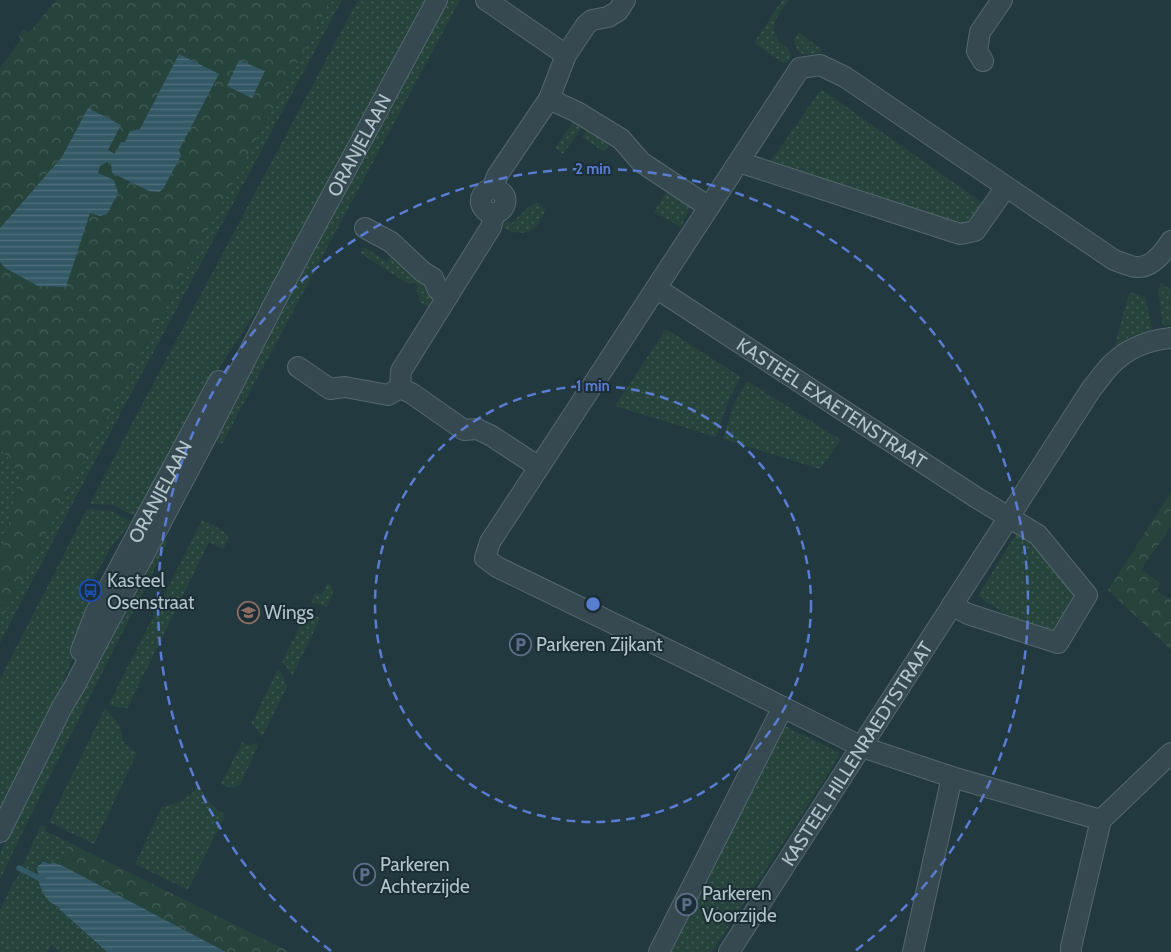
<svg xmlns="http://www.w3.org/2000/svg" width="1171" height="952" font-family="Cabin,sans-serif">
	<defs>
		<pattern id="grass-dots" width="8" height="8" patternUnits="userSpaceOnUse" patternTransform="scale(1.25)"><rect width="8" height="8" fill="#26433c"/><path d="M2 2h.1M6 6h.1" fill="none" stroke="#435c57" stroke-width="1.8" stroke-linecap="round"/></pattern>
		<pattern id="forest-crowns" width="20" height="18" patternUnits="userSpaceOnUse" patternTransform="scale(1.25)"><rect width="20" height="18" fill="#26433c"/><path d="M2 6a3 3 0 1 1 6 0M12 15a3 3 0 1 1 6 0" fill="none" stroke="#435c57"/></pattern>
		<pattern id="water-rules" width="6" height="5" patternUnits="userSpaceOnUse" patternTransform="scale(1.25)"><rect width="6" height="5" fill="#345966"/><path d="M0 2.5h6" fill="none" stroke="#4f6f7b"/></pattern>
	</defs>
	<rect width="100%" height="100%" fill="#233940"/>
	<g fill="url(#grass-dots)">
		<path d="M 331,0 L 342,0 L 80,489 L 0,643 L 0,586 L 4,614 L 97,435 Z"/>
		<path d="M 358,0 L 424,0 L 268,293 L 223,362 L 139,516 L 137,518 L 114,505 L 90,504 L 122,442 Z"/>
		<path d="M 447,0 L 460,0 L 222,444 L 217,442 L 218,425 Z"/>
		<path d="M 782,0 L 788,0 C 780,13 767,26 779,41 C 781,44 786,46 788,49 C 790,51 790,54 792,56 L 787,63 L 782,62 L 754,43 Z"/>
		<path d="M 799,32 L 822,50 L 819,53 C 802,54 798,58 794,39 Z"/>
		<path d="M 821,89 L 984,204 L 976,221 L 960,225 L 769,164 Z"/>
		<path d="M 574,121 L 583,126 L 563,154 L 555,148 Z"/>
		<path d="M 588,127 L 611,142 L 604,152 L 582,137 Z"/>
		<path d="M 669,187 L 692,204 L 681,227 L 654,212 Z"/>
		<path d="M 536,202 L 546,210 C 542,216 539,224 535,228 C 524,236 510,233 500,226 L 504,220 L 512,223 L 525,210 Z"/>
		<path d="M 364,247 L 387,262 L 392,253 L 396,255 C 400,269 411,275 422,283 L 428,282 L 437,306 L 429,308 L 419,301 L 419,295 L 416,291 L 419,286 L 412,282 L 410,285 L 360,253 Z"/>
		<path d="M 1161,283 L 1171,290 L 1171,325 L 1163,326 L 1158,291 Z"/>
		<path d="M 1130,292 L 1145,297 L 1152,329 L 1129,337 L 1115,347 L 1123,313 Z"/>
		<path d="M 666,329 L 741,377 L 730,397 L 716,437 L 615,406 Z"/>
		<path d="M 747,381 L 841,440 L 820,469 L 723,439 L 735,402 Z"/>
		<path d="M 0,449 L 7,456 L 20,475 L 0,560 Z"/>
		<path d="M 87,509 L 111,511 L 132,522 L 111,547 L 87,591 L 92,594 L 91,612 L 57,697 L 0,810 L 0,679 Z"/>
		<path d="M 202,520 C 208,523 227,531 228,537 C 228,540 225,546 223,549 L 209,542 L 127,709 C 121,707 114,707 109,704 Z"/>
		<path d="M 1019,529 L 1034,540 L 1075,596 L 1056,629 L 1045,636 L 989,604 L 978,596 Z"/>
		<path d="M 158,537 L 168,542 L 45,786 L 0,879 L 0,853 L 63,724 Z"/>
		<path d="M 328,582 C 337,590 331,598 327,607 L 311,602 L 316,592 L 322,595 Z"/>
		<path d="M 308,609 L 320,619 L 292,676 L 287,667 L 282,662 Z"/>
		<path d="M 278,669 L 283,676 L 287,687 L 262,737 L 256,728 L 251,724 Z"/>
		<path d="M 105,708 L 112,716 L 120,727 L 124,743 L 132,750 L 137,753 L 94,844 L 49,822 Z"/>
		<path d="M 781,724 L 840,753 L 832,768 L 712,952 L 668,952 Z"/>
		<path d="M 242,742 L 248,745 L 259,743 L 240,785 C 232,789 228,788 221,784 Z"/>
		<path d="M 199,786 C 205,799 213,807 225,815 L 188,890 L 135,864 L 162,807 C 179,803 187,799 199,786 Z"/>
		<path d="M 41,825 L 46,827 L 45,831 L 70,843 L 61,862 L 43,860 L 35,868 C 39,873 37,878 39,884 C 41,891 47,900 53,904 C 55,906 58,907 60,908 L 59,910 L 107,952 L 60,952 L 51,945 L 47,952 L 0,952 L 0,910 L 14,881 L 16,880 Z"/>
	</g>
	<g fill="url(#forest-crowns)">
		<path d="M 56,0 L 331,0 L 97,435 L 4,615 L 0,586 L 0,560 L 20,475 L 7,456 L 0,449 L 0,68 L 15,49 L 14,48 L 21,39 L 18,36 L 24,29 L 29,33 Z"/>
		<path d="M 1171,492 L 1171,526 L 1141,570 L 1161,583 L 1157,591 L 1171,600 L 1171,650 L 1108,590 Z"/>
		<path d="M 70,843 L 290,952 L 226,952 L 63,866 C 56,864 48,864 43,860 L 50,860 L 61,862 Z"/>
	</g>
	<g fill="url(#water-rules)">
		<path d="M 179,54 L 219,74 L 179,150 L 181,156 L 163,189 L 159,192 L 149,191 L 112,173 L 111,163 L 107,162 L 100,166 L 98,173 L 114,180 L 118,193 L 107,214 L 100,216 L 90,213 L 66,287 L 38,286 L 5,268 L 0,262 L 0,228 L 62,157 L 88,108 L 121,125 L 108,150 L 115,154 L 121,142 L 125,142 L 130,131 L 140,129 Z"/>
		<path d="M 239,60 L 265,71 L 252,98 L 227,86 Z"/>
		<path d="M 43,861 L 50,864 L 52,862 L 63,866 L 226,952 L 107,952 L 59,909 L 60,908 C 57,906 55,905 53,904 C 46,900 41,890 39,883 C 37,877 40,874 36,868 L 39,865 L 40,865 Z"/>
	</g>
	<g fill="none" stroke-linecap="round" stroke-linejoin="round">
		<path stroke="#345966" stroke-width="5.5" d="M 19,868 L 43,880"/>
		<defs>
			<g id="minor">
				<path d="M 486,0 L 566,55"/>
				<path d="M 983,61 L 977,51 L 980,32 L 1002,0"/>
				<path d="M 549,99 L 577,112 L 621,139 L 641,162 L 709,207"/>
				<path d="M 739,162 L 960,234 L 975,231 L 1006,187"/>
				<path d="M 492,189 C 515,191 505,219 488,212 C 485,211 482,207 481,203 C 480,196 485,190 492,189 L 497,176 L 549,99 L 566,55 L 586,25 L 592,20 L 608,17 L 618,11 L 625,0"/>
				<path d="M 494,213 L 491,227 L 401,371 L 400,388 L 411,393 L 464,430 L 477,429 L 490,435 L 539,467"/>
				<path d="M 365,228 L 391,242 L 423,272 L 433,278 L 438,290 L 448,296"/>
				<path d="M 1171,241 C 1164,252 1152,268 1137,267 C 1130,267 1121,262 1114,260 L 845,77 L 820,65 L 800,68 L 490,542 L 485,558 L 497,567 L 707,669 L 862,747 L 952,777 L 1101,820 L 1171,753"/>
				<path id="s1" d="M 656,288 L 977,498 L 1038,535 L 1087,595 L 1058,643 L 968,614 L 952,605"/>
				<path d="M 298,367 L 330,389 L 345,387 L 388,395 L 400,388"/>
				<path id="s2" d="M 81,651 L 95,614 L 142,525 L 219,381"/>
				<path id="s3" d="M 0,832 L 62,707 L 74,687 L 206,437 L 281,290 L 437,0"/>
				<path d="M 659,952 L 783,707"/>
				<path id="s4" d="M 729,952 L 1092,388 C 1099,380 1105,370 1113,363 C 1128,348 1150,340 1171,338"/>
				<path d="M 913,952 L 952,777"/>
				<path d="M 1071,952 L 1071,947 L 1101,820"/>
			</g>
		</defs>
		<use href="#minor" stroke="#55676e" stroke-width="22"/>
		<use href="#minor" stroke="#374950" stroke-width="20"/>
	</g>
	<g fill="none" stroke="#597dd3" stroke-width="2.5" stroke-dasharray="9 6">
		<circle cx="593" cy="604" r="218"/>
		<path d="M331 951A435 435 0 1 1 855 951"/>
	</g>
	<defs>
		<symbol id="bus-ring" viewBox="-11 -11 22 22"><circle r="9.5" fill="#1c2e35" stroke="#1a4fb4" stroke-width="1.5"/><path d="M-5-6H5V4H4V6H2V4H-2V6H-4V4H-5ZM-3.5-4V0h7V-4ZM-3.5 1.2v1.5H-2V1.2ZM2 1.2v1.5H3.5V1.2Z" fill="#1a4fb4"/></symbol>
		<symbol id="school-ring" viewBox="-11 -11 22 22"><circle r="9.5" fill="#1c2e35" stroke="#8d6e63" stroke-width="1.5"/><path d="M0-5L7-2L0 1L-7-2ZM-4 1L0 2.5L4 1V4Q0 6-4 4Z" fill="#8d6e63"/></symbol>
		<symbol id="parking-ring" viewBox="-11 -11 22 22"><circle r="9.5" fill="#1c2e35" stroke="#5c6f8a" stroke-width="1.5"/><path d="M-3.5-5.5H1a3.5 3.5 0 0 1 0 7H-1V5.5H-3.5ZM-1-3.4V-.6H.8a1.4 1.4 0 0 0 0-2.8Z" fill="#5c6f8a"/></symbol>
	</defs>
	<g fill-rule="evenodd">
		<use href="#bus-ring" x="78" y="578" width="25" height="25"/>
		<use href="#school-ring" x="236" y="600" width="25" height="25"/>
		<use href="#parking-ring" x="508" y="632" width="25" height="25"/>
		<use href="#parking-ring" x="352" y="862" width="25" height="25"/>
		<use href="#parking-ring" x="674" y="892" width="25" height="25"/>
	</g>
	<g text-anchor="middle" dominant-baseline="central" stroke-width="4" stroke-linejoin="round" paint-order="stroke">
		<g font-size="19" fill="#b3c4cb" stroke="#1c2e35">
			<text stroke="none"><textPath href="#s3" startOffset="775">ORANJELAAN</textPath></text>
			<text stroke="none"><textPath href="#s1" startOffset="210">KASTEEL EXAETENSTRAAT</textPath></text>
			<text stroke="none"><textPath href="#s2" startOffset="178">ORANJELAAN</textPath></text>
			<text stroke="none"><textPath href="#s4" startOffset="236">KASTEEL HILLENRAEDTSTRAAT</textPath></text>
		</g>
		<g font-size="19" fill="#b3c4cb" stroke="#1c2e35" text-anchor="start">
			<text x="107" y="580">Kasteel<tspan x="107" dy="22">Osenstraat</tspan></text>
			<text x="264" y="612">Wings</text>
			<text x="536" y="644">Parkeren Zijkant</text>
			<text x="380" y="864">Parkeren<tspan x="380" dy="22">Achterzijde</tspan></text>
			<text x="702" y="893">Parkeren<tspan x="702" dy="22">Voorzijde</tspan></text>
		</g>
	</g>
	<circle cx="593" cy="604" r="8" fill="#597dd3" stroke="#1c2e35" stroke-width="2.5"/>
	<g font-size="15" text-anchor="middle" font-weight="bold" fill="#597dd3" stroke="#1c2e35" stroke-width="4" stroke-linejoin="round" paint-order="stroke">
		<text x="593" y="174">2 min</text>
		<text x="593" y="391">1 min</text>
	</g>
</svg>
